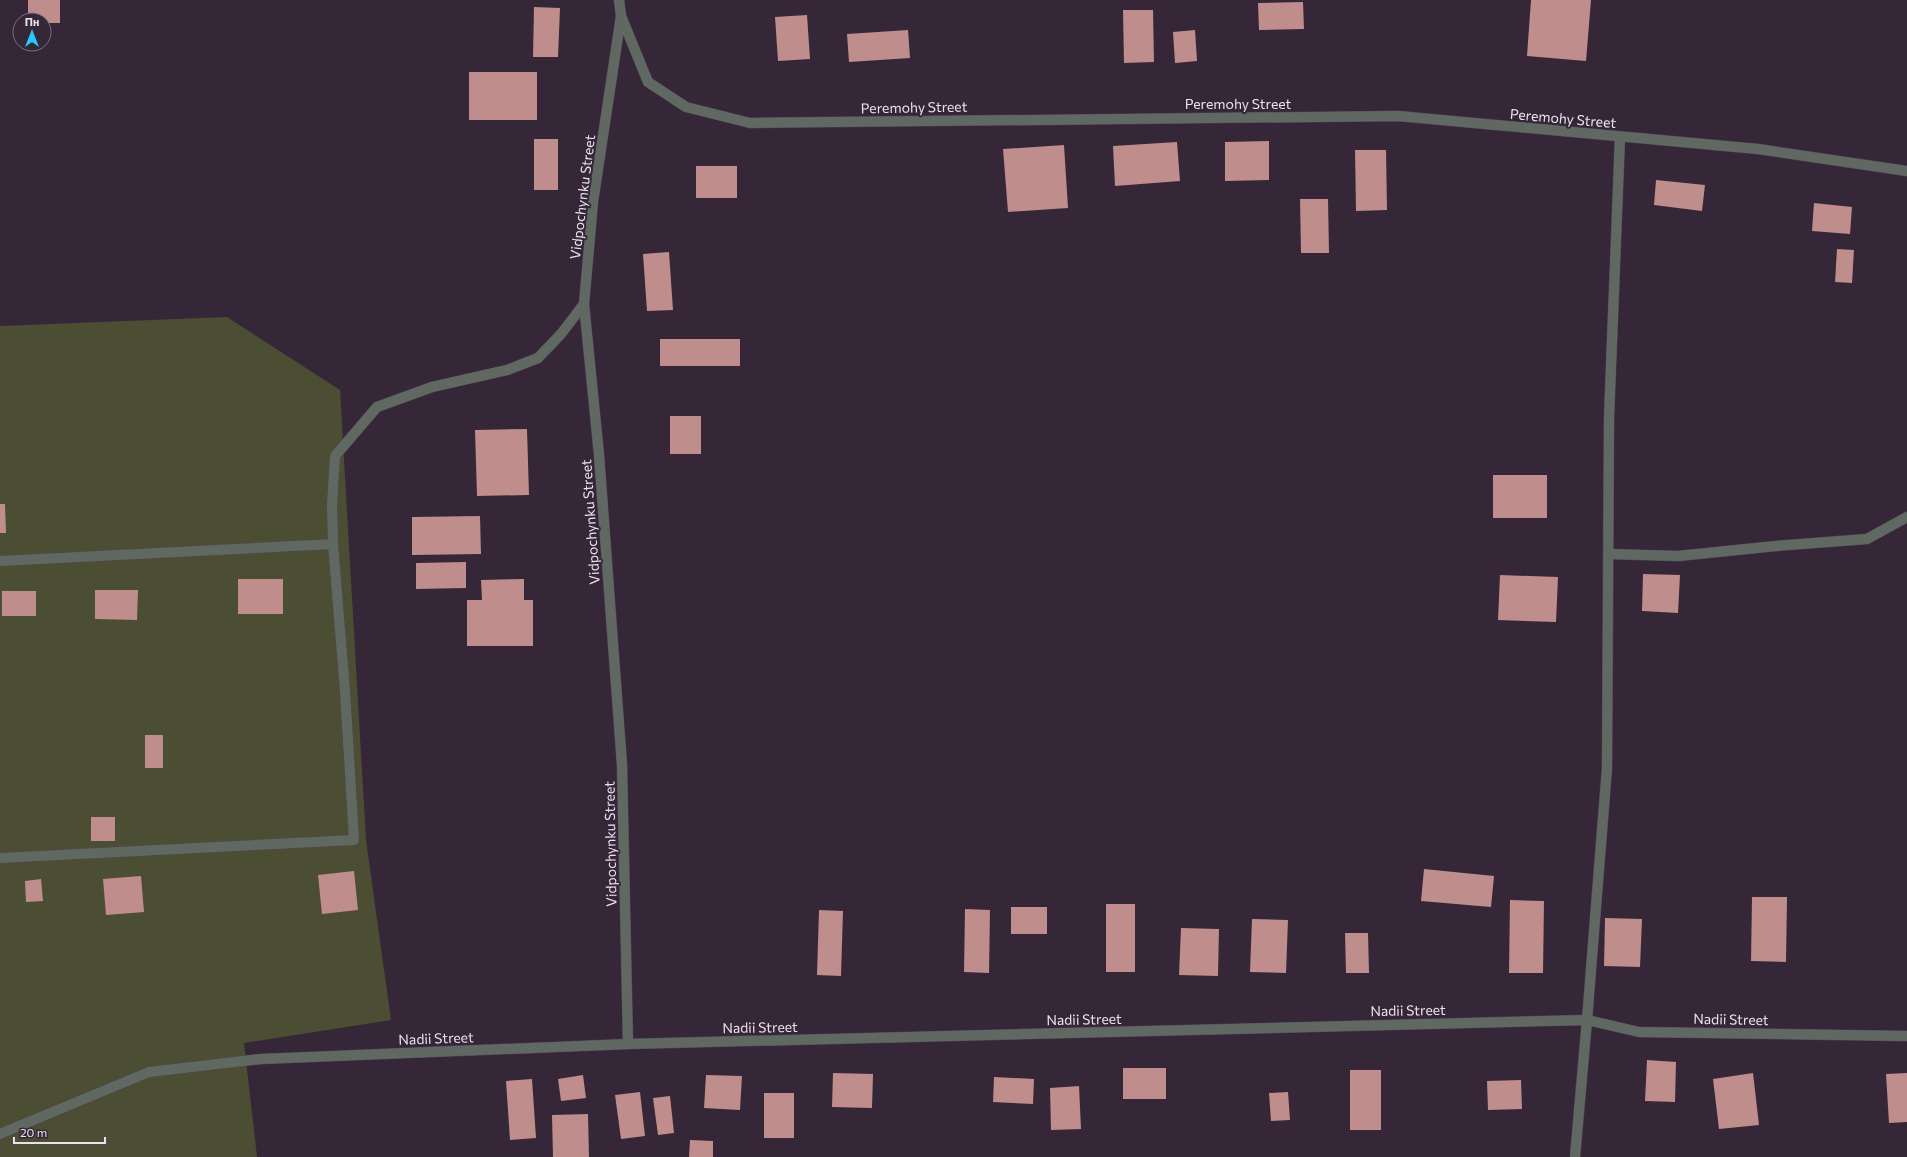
<svg xmlns="http://www.w3.org/2000/svg" width="1907" height="1157" font-family="Commissioner,sans-serif">
	<rect width="100%" height="100%" fill="#352738"/>
	<path fill="#4c4e34" d="M 227,317 L 340,390 L 366,840 L 391,1020 L 244,1043 L 257,1157 L 0,1157 L 0,326 Z"/>
	<g fill="#bf8d8c">
		<path d="M 28,0 L 60,0 L 60,23 L 44,23 L 44,20 L 28,20 Z"/>
		<path d="M 1531,0 L 1591,0 L 1586,61 L 1527,56 Z"/>
		<path d="M 1303,2 L 1304,29 L 1259,30 L 1258,3 Z"/>
		<path d="M 534,7 L 560,8 L 558,57 L 533,57 Z"/>
		<path d="M 1123,10 L 1153,10 L 1154,62 L 1124,63 Z"/>
		<path d="M 807,15 L 810,59 L 778,61 L 775,17 Z"/>
		<path d="M 908,30 L 910,58 L 849,62 L 847,34 Z"/>
		<path d="M 1195,30 L 1197,61 L 1175,63 L 1173,32 Z"/>
		<rect x="469" y="72" width="68" height="48"/>
		<rect x="534" y="139" width="24" height="51"/>
		<path d="M 1269,141 L 1269,180 L 1225,181 L 1225,142 Z"/>
		<path d="M 1177,142 L 1180,181 L 1115,186 L 1113,146 Z"/>
		<path d="M 1064,145 L 1068,208 L 1008,212 L 1003,149 Z"/>
		<path d="M 1355,150 L 1386,150 L 1387,210 L 1356,211 Z"/>
		<rect x="696" y="166" width="41" height="32"/>
		<path d="M 1656,180 L 1705,185 L 1702,211 L 1654,205 Z"/>
		<path d="M 1300,199 L 1328,199 L 1329,253 L 1301,253 Z"/>
		<path d="M 1814,203 L 1852,207 L 1850,234 L 1812,231 Z"/>
		<path d="M 1837,249 L 1854,250 L 1852,283 L 1835,282 Z"/>
		<path d="M 669,252 L 673,310 L 647,311 L 643,254 Z"/>
		<rect x="660" y="339" width="80" height="27"/>
		<rect x="670" y="416" width="31" height="38"/>
		<path d="M 527,429 L 529,495 L 477,496 L 475,430 Z"/>
		<rect x="1493" y="475" width="54" height="43"/>
		<path d="M 0,504 L 5,504 L 6,533 L 0,533 Z"/>
		<path d="M 480,516 L 481,554 L 412,555 L 412,517 Z"/>
		<path d="M 466,562 L 466,588 L 416,589 L 416,563 Z"/>
		<path d="M 1643,574 L 1680,575 L 1678,613 L 1642,611 Z"/>
		<path d="M 1500,575 L 1558,577 L 1556,622 L 1498,620 Z"/>
		<rect x="238" y="579" width="45" height="35"/>
		<path d="M 524,579 L 524,600 L 533,600 L 533,646 L 467,646 L 467,600 L 482,600 L 481,580 Z"/>
		<path d="M 95,590 L 138,590 L 137,620 L 95,619 Z"/>
		<rect x="2" y="591" width="34" height="25"/>
		<rect x="145" y="735" width="18" height="33"/>
		<rect x="91" y="817" width="24" height="24"/>
		<path d="M 1424,869 L 1494,876 L 1491,907 L 1421,901 Z"/>
		<path d="M 354,871 L 358,910 L 322,914 L 318,875 Z"/>
		<path d="M 141,876 L 144,912 L 106,915 L 103,879 Z"/>
		<path d="M 41,879 L 43,901 L 26,902 L 25,881 Z"/>
		<path d="M 1752,897 L 1787,897 L 1786,962 L 1751,961 Z"/>
		<path d="M 1510,900 L 1544,901 L 1543,973 L 1509,973 Z"/>
		<rect x="1106" y="904" width="29" height="68"/>
		<rect x="1011" y="907" width="36" height="27"/>
		<path d="M 965,909 L 990,910 L 989,973 L 964,972 Z"/>
		<path d="M 819,910 L 843,911 L 841,976 L 817,975 Z"/>
		<path d="M 1605,918 L 1642,919 L 1640,967 L 1604,966 Z"/>
		<path d="M 1252,919 L 1288,920 L 1286,973 L 1250,972 Z"/>
		<path d="M 1181,928 L 1219,929 L 1218,976 L 1179,975 Z"/>
		<path d="M 1345,933 L 1368,933 L 1369,973 L 1346,973 Z"/>
		<path d="M 1647,1060 L 1676,1062 L 1675,1102 L 1645,1101 Z"/>
		<rect x="1123" y="1068" width="43" height="31"/>
		<rect x="1350" y="1070" width="31" height="60"/>
		<path d="M 833,1073 L 873,1074 L 872,1108 L 832,1107 Z"/>
		<path d="M 1753,1073 L 1759,1125 L 1719,1129 L 1713,1079 Z"/>
		<path d="M 1907,1073 L 1907,1122 L 1889,1123 L 1886,1074 Z"/>
		<path d="M 583,1075 L 586,1098 L 561,1101 L 558,1079 Z"/>
		<path d="M 706,1075 L 742,1076 L 740,1110 L 704,1108 Z"/>
		<path d="M 994,1077 L 1034,1079 L 1033,1104 L 993,1102 Z"/>
		<path d="M 532,1079 L 536,1138 L 510,1140 L 506,1081 Z"/>
		<path d="M 1521,1080 L 1522,1109 L 1488,1110 L 1487,1081 Z"/>
		<path d="M 1079,1086 L 1081,1129 L 1051,1130 L 1050,1088 Z"/>
		<path d="M 640,1092 L 645,1136 L 621,1139 L 615,1095 Z"/>
		<path d="M 1288,1092 L 1290,1120 L 1271,1121 L 1269,1093 Z"/>
		<rect x="764" y="1093" width="30" height="45"/>
		<path d="M 670,1096 L 674,1133 L 658,1135 L 653,1098 Z"/>
		<path d="M 588,1114 L 589,1157 L 553,1157 L 552,1115 Z"/>
		<path d="M 690,1140 L 713,1141 L 713,1157 L 689,1157 Z"/>
	</g>
	<g fill="none" stroke-linecap="round" stroke-linejoin="round">
		<defs>
			<g id="lane">
				<path d="M 1609,554 L 1678,556 L 1776,546 L 1867,539 L 1907,517"/>
				<path d="M 1587,1020 L 1607,768 L 1609,418 L 1620,137"/>
			</g>
			<g id="street">
				<path d="M 619,0 L 621,16 L 593,202 L 584,304 L 599,455 L 622,765 L 628,1044"/>
				<path d="M 621,16 L 648,82 L 686,107 L 750,123 L 1398,116 L 1758,149 L 1907,171"/>
				<path d="M 0,561 L 333,544"/>
				<path d="M 0,858 L 354,840 L 345,691 L 333,544 L 332,506 L 335,456 L 377,407 L 432,387 L 507,370 L 538,358 L 561,334 L 584,304"/>
				<path d="M 0,1134 L 149,1072 L 261,1059 L 628,1044 L 1587,1020 L 1639,1032 L 1907,1036"/>
				<path d="M 1575,1157 L 1587,1020"/>
			</g>
		</defs>
		<use href="#lane" stroke="#524555" stroke-width="11"/>
		<use href="#street" stroke="#524555" stroke-width="11"/>
		<use href="#lane" stroke="#5f6962" stroke-width="10"/>
		<use href="#street" stroke="#5f6962" stroke-width="10"/>
	</g>
	<g text-anchor="middle" dominant-baseline="central" stroke-width="4" stroke-linejoin="round" paint-order="stroke">
		<g font-size="14" fill="#eae1ec" stroke="#352738">
			<text x="1238" y="103">Peremohy Street</text>
			<text transform="translate(914 107) rotate(-1)">Peremohy Street</text>
			<text transform="translate(1563 118) rotate(5)">Peremohy Street</text>
			<text transform="translate(582 197) rotate(-83)">Vidpochynku Street</text>
			<text transform="translate(590 522) rotate(-94)">Vidpochynku Street</text>
			<text transform="translate(610 844) rotate(-91)">Vidpochynku Street</text>
			<text transform="translate(1408 1010) rotate(-1)">Nadii Street</text>
			<text transform="translate(1084 1019) rotate(-1)">Nadii Street</text>
			<text transform="translate(1731 1019) rotate(1)">Nadii Street</text>
			<text transform="translate(760 1027) rotate(-1)">Nadii Street</text>
			<text transform="translate(436 1038) rotate(-2)">Nadii Street</text>
		</g>
	</g>
	<g transform="translate(32 32)"><circle r="19" fill="#352738" stroke="#7d7180"/>
	<path d="M0-3L7 15L0 10L-7 15Z" fill="#25c9fe"/>
	<text y="-6" font-size="11" font-weight="bold" text-anchor="middle" fill="#eae1ec">Пн</text>
	</g>
	<path d="M14 1137v6h91v-6" fill="none" stroke="#eae1ec" stroke-width="2"/>
	<text x="20" y="1137" font-size="12" fill="#eae1ec" stroke="#352738" stroke-width="3" paint-order="stroke">20 m</text>
</svg>
